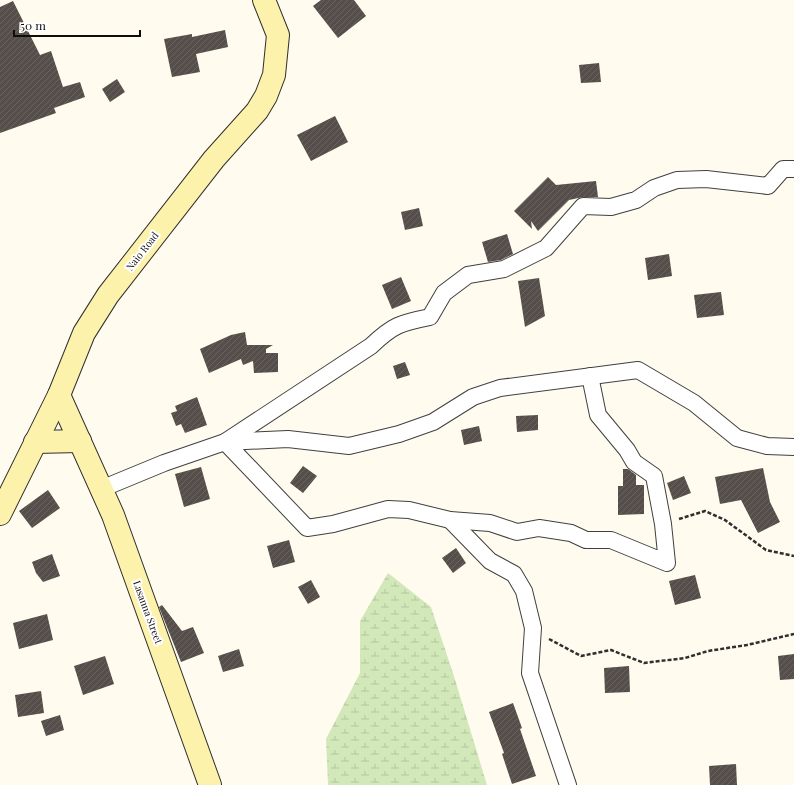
<svg xmlns="http://www.w3.org/2000/svg" width="794" height="785" font-family="'Playfair Display',serif">
	<defs>
		<pattern id="wetland-marsh" width="20" height="14" patternUnits="userSpaceOnUse"><rect width="20" height="14" fill="#d2e8b9"/><path d="M1 5h8M5 5V1M11 12h8M15 12V8" fill="none" stroke="#b3c69e"/></pattern>
		<pattern id="building-hatch" width="6" height="6" patternUnits="userSpaceOnUse"><rect width="6" height="6" fill="#564e4a"/><path d="M-1 1l2-2M0 6l6-6M5 7l2-2" fill="none" stroke="#696360"/></pattern>
	</defs>
	<rect width="100%" height="100%" fill="#fffbee"/>
	<path fill="url(#wetland-marsh)" d="M 388,573 L 431,607 L 453,673 L 487,785 L 328,785 L 326,739 L 360,673 L 360,621 Z"/>
	<g fill="url(#building-hatch)">
		<path d="M 321,0 L 354,0 L 366,16 L 338,38 L 313,6 Z"/>
		<path d="M 13,1 L 40,55 L 51,51 L 63,87 L 80,82 L 85,97 L 54,108 L 56,113 L 0,133 L 0,7 Z"/>
		<path d="M 225,30 L 228,47 L 196,54 L 200,72 L 172,77 L 164,39 L 192,34 L 192,37 Z"/>
		<path d="M 599,63 L 601,82 L 581,83 L 579,65 Z"/>
		<path d="M 117,79 L 125,92 L 110,102 L 102,89 Z"/>
		<path d="M 335,116 L 348,142 L 311,161 L 297,135 Z"/>
		<path d="M 548,177 L 556,185 L 596,181 L 598,197 L 583,197 L 569,200 L 538,231 L 531,221 L 532,229 L 514,211 Z"/>
		<path d="M 419,208 L 423,226 L 405,230 L 401,212 Z"/>
		<path d="M 507,234 L 513,254 L 501,260 L 488,262 L 482,242 Z"/>
		<path d="M 669,254 L 672,276 L 648,280 L 645,258 Z"/>
		<path d="M 401,277 L 411,301 L 392,309 L 382,285 Z"/>
		<path d="M 539,278 L 545,316 L 525,327 L 518,281 Z"/>
		<path d="M 721,292 L 724,315 L 697,318 L 694,295 Z"/>
		<path d="M 245,332 L 247,345 L 273,345 L 266,349 L 266,353 L 278,353 L 278,372 L 254,373 L 253,361 L 243,365 L 241,359 L 209,373 L 200,349 L 231,335 Z"/>
		<path d="M 405,362 L 410,375 L 397,379 L 393,366 Z"/>
		<path d="M 197,397 L 207,425 L 185,433 L 181,424 L 176,426 L 171,413 L 177,411 L 175,406 Z"/>
		<path d="M 538,415 L 538,430 L 517,432 L 516,416 Z"/>
		<path d="M 479,426 L 482,441 L 464,445 L 461,430 Z"/>
		<path d="M 303,466 L 317,476 L 303,493 L 290,483 Z"/>
		<path d="M 201,467 L 210,499 L 184,507 L 175,474 Z"/>
		<path d="M 763,468 L 770,502 L 780,522 L 758,533 L 741,500 L 720,504 L 715,477 Z"/>
		<path d="M 623,469 L 628,469 L 636,475 L 636,485 L 644,485 L 644,514 L 618,515 L 618,486 L 623,486 Z"/>
		<path d="M 684,476 L 691,493 L 673,500 L 667,483 Z"/>
		<path d="M 48,490 L 60,508 L 32,528 L 19,511 Z"/>
		<path d="M 289,540 L 295,562 L 273,568 L 267,546 Z"/>
		<path d="M 456,548 L 466,563 L 453,573 L 442,558 Z"/>
		<path d="M 52,554 L 60,576 L 43,582 L 36,573 L 32,562 Z"/>
		<path d="M 695,575 L 701,598 L 675,605 L 669,581 Z"/>
		<path d="M 311,580 L 320,597 L 308,604 L 298,587 Z"/>
		<path d="M 162,605 L 182,631 L 193,627 L 204,653 L 181,662 L 159,607 Z"/>
		<path d="M 47,614 L 53,640 L 19,649 L 13,623 Z"/>
		<path d="M 239,649 L 244,666 L 223,672 L 218,656 Z"/>
		<path d="M 794,654 L 794,679 L 780,680 L 778,656 Z"/>
		<path d="M 105,656 L 114,684 L 83,695 L 74,666 Z"/>
		<path d="M 629,666 L 630,692 L 605,693 L 604,668 Z"/>
		<path d="M 41,691 L 44,713 L 18,717 L 15,695 Z"/>
		<path d="M 513,703 L 522,728 L 520,729 L 536,776 L 512,784 L 502,754 L 504,753 L 489,712 Z"/>
		<path d="M 60,715 L 64,730 L 46,736 L 41,721 Z"/>
		<path d="M 736,764 L 737,785 L 710,785 L 709,766 Z"/>
	</g>
	<g fill="none" stroke-linecap="round" stroke-linejoin="round">
		<defs>
			<g id="street">
				<path d="M 590,376 L 598,415 L 627,450 L 634,462 L 654,476 L 663,524 L 667,563 L 611,540 L 586,540 L 571,533 L 539,528 L 517,532 L 490,523 L 450,520 L 409,510 L 388,509 L 333,524 L 307,528 L 225,442 L 371,346 C 393,325 400,323 430,317 L 444,293 L 468,275 L 504,269 L 546,248 L 583,206 L 611,207 L 636,200 L 654,188 L 677,180 L 706,179 L 768,186 L 783,169 L 794,169"/>
				<path d="M 101,489 L 164,463 L 225,442 L 288,439 L 349,446 L 399,434 L 433,422 L 473,397 L 500,388 L 638,370 L 694,403 L 737,438 L 767,446 L 794,447"/>
				<path d="M 450,520 L 490,561 L 514,574 L 524,591 L 533,628 L 530,673 L 568,785"/>
			</g>
			<g id="secondary">
				<path d="M 59,395 L 113,515 L 210,785"/>
				<path d="M 35,442 L 80,441"/>
				<path d="M 0,514 L 59,395 L 84,333 L 108,295 L 214,159 L 257,111 L 266,96 L 274,75 L 278,35 L 264,0"/>
			</g>
		</defs>
		<use href="#street" stroke="#404040" stroke-width="18"/>
		<use href="#secondary" stroke="#2f2f2f" stroke-width="24"/>
		<g stroke="#2f2f2f" stroke-width="2.5" stroke-dasharray="4 2" stroke-linecap="butt">
			<path d="M 679,519 L 705,511 L 725,520 L 766,550 L 794,556"/>
			<path d="M 549,639 L 581,656 L 611,650 L 644,663 L 685,658 L 708,651 L 747,645 L 794,634"/>
		</g>
		<use href="#street" stroke="#fff" stroke-width="16"/>
		<use href="#secondary" stroke="#fdf2ab" stroke-width="22"/>
	</g>
	<g text-anchor="middle" dominant-baseline="central" stroke-width="4" stroke-linejoin="round" paint-order="stroke">
		<g font-size="10" fill="#0d0d0d" stroke="#fff">
			<text transform="translate(142 251) rotate(-52)">Naio Road</text>
			<text transform="translate(148 612) rotate(70)">Lasanna Street</text>
		</g>
	</g>
	<path d="M14 30v6h126v-6" fill="none" stroke="#0d0d0d" stroke-width="2"/>
	<text x="20" y="30" font-size="12" fill="#0d0d0d" stroke="#ffffff" stroke-width="3" paint-order="stroke">50 m</text>
</svg>
